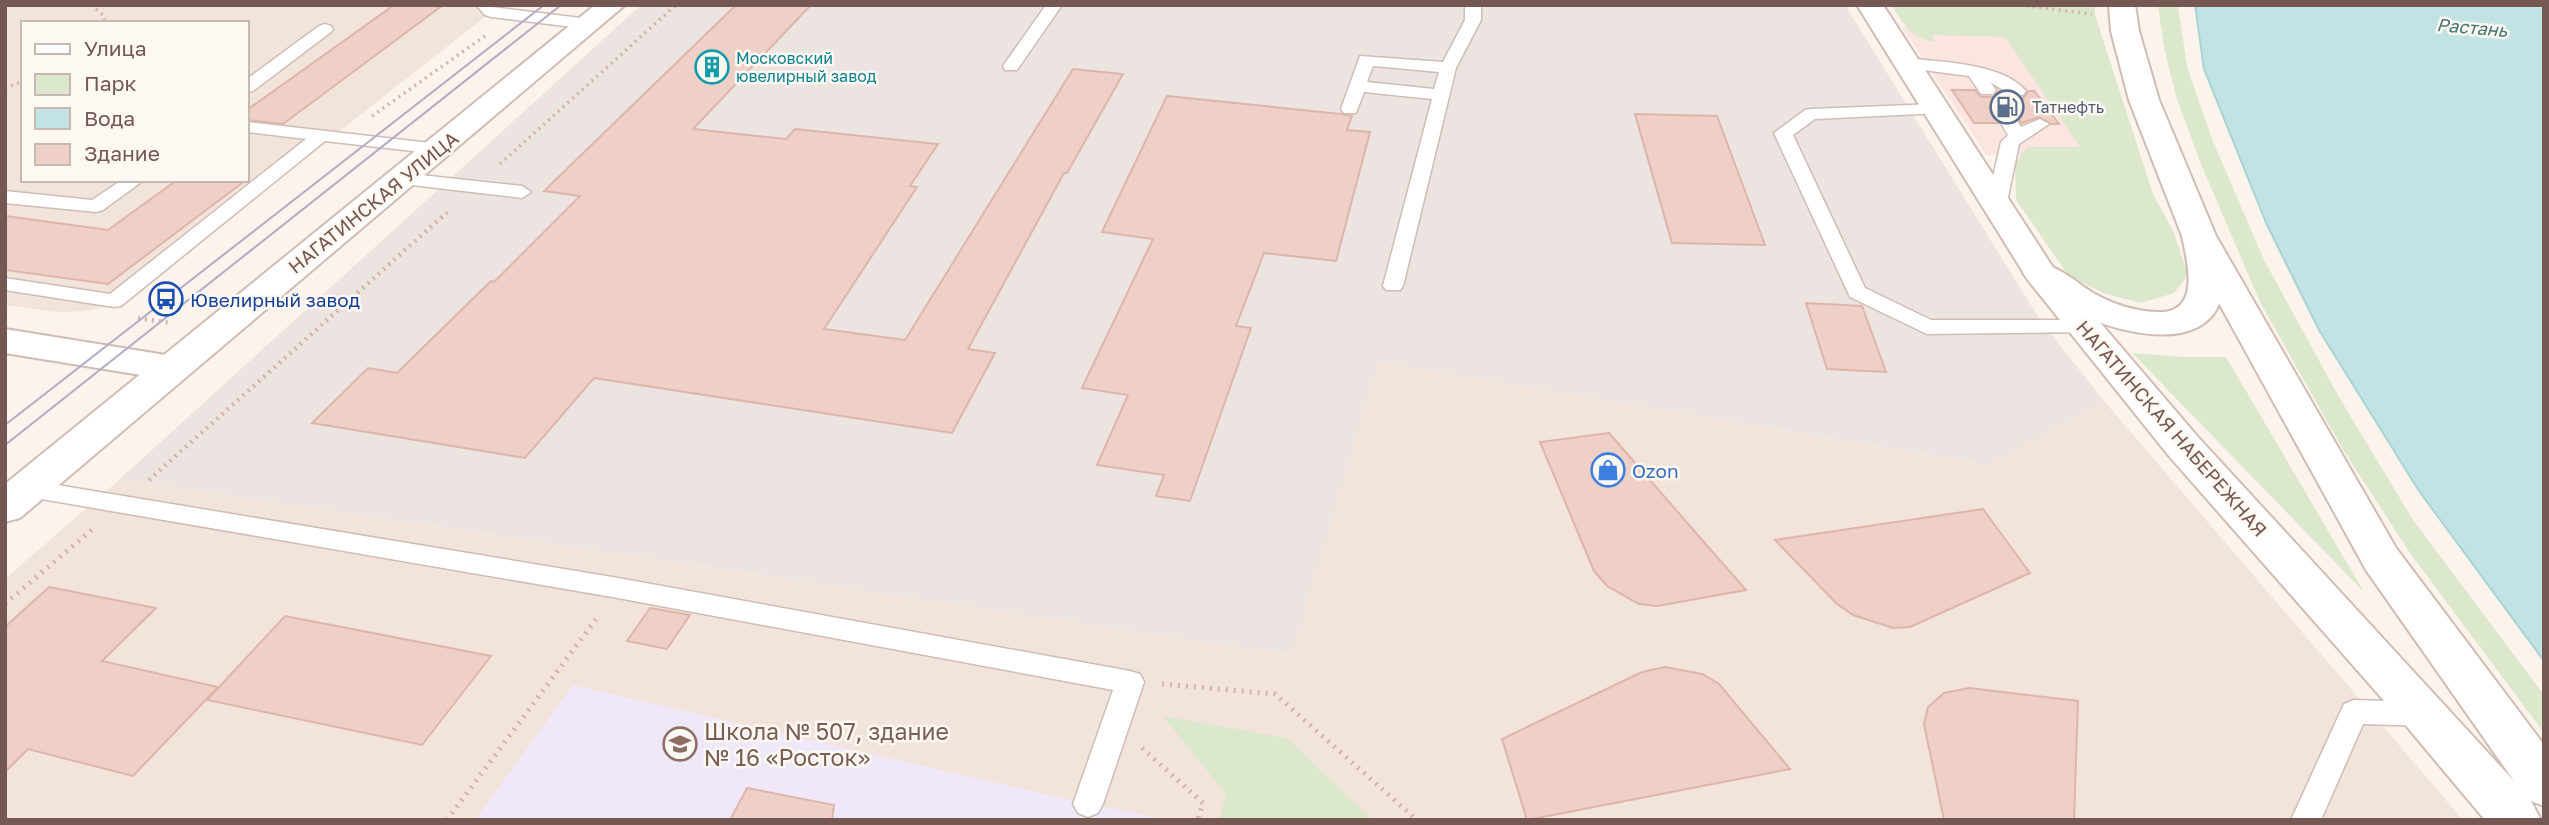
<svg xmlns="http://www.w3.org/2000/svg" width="2549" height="825" font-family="'Golos Text',sans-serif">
	<rect width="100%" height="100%" fill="#fbf3ec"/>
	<g fill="#f2e4db" fill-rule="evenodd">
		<path d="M 5,5 L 500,5 L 120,304 L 87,311 L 56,312 L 5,305 ZM 23,23 L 247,23 L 247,180 L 23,180 Z"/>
		<path d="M 1379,362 L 1986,465 L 2104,401 L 2463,820 L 5,820 L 5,579 L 120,479 L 1290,655 Z"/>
	</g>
	<path fill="#fae5e1" d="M 1902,27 L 2003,28 L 2092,155 L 1986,155 Z"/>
	<path fill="#ebe4e1" d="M 641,5 L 1845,5 L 2040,320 L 2104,401 L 1987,465 L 1379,362 L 1291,655 L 120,479 Z"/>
	<path fill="#f0e8f8" d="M 573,685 L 1088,804 L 1160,818 L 475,820 Z"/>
	<g fill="#dbe8cb">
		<path d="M 1892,5 L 2095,5 L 2095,15 L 2153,194 L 2174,233 L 2188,275 L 2174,293 L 2141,303 L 2103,293 L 2068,275 L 2016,200 L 2015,163 L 2028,147 L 2080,147 L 2005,37 L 1932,35 L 1935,42 C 1912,39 1903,25 1892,5 Z"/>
		<path d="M 2158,5 L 2178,5 L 2187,67 L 2212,139 L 2264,260 L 2340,399 L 2413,520 L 2544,695 L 2544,733 L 2410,553 L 2342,448 L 2260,302 L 2201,164 L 2176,96 L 2164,47 Z"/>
		<path d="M 2132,353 L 2182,357 L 2226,357 L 2364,592 Z"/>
		<path d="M 1163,716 L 1287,738 L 1373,820 L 1219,820 L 1226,794 Z"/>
	</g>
	<path fill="#c2e3e3" stroke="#a9d4d4" stroke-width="2" d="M 2195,5 L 2544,5 L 2544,661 L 2419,491 L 2319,330 L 2267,225 L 2204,69 Z"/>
	<g fill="#eed0c7" stroke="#dfb5a9" stroke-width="2">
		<path d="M 394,5 L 443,5 L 283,124 L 247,120 L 247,110 Z"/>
		<path d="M 736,5 L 811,5 L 693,129 L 786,139 L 795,129 L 938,144 L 910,186 L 917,187 L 824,329 L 905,340 L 1073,69 L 1123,74 L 1067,173 L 1064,173 L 968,349 L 995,353 L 952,433 L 594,378 L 525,458 L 312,423 L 368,368 L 397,373 L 491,281 L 494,282 L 580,196 L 544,191 Z"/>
		<path d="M 1952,90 L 1975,90 L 1981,97 L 1993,97 L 1999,91 L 2011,98 L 2023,98 L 2029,91 L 2034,91 L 2059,124 L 2051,124 L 2039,117 L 2022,123 L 2018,118 L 2010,115 L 1999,123 L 1974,123 Z"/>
		<path d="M 1167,96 L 1341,114 L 1352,116 L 1347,130 L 1370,132 L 1336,261 L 1264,253 L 1236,326 L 1251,328 L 1190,501 L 1156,496 L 1164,475 L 1097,465 L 1128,395 L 1082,388 L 1153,239 L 1102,232 Z"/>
		<path d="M 1635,114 L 1717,116 L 1765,245 L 1672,243 Z"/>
		<path d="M 177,180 L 246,180 L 108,284 L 5,270 L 5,216 L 108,230 Z"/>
		<path d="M 1806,303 L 1862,306 L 1886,372 L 1827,369 Z"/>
		<path d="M 1609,433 L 1710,549 L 1746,590 L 1657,606 L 1639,604 L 1607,586 L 1594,571 L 1540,442 Z"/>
		<path d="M 1983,509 L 2030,573 L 1910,627 L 1893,628 L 1853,615 L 1836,603 L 1775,540 Z"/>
		<path d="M 49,587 L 156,608 L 102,661 L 218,687 L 133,776 L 28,749 L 5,772 L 5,627 Z"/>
		<path d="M 650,608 L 690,615 L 667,649 L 627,641 Z"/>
		<path d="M 285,616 L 491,656 L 422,745 L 207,700 Z"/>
		<path d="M 1665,667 L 1702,674 L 1719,684 L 1790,769 L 1527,820 L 1502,739 L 1642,672 Z"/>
		<path d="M 1969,688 L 2078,701 L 2074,820 L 1944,820 L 1924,724 L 1928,707 L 1944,693 Z"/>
		<path d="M 747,788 L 834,805 L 832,820 L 730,820 Z"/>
	</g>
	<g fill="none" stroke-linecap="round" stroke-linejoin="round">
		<defs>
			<g id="service">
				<path d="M 476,5 L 589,19 L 597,24 L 589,29 L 491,17 L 485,15 Z"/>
				<path d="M 1046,5 L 1062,5 L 1017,70 L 1005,70 L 1003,66 Z"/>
				<path d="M 1465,5 L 1481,5 L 1481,20 L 1456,68 L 1403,286 L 1400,290 L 1386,290 L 1383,286 L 1432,99 L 1364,92 L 1356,113 L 1344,113 L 1341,109 L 1360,56 L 1443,62 L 1465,20 ZM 1373,66 L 1439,72 L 1434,89 L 1367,82 Z"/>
				<path d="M 325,24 L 331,26 L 333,29 L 331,32 L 253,91 L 247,92 L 247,79 L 319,26 Z"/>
				<path d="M 1906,58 C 1940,62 2003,63 2026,91 L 2023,95 L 2011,95 L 1990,82 L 1996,90 L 1993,94 L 1981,94 L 1969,76 L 1900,67 L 1898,63 Z"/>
				<path d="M 1935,104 L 1941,105 L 1944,109 L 1941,113 L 1815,119 L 1793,135 L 1865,288 L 1931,320 L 2085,320 L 2093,322 L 2096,327 L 2093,332 L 1927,334 L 1850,297 L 1774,133 L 1805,110 L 1811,109 Z"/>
				<path d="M 2010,118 L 2016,119 L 2021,127 L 2040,119 L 2049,124 L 2019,144 L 2006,207 L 1996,213 L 1986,207 L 2001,142 L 2008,135 L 2001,123 Z"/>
				<path d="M 247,122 L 439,144 L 448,149 L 439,154 L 325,141 L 121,306 L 114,307 L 5,290 L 5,278 L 110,294 L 306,139 L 247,132 Z"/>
				<path d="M 402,173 L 522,186 L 531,192 L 522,198 L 395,183 L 393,179 L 395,175 Z"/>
				<path d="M 122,180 L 144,180 L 103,210 L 96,212 L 5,203 L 5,191 L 92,200 Z"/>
				<path d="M 27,480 L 618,578 L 1130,671 L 1140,674 L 1144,682 L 1103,804 L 1098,813 L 1088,817 L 1078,813 L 1073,804 L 1113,690 L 618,598 L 18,495 L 15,489 L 18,483 Z"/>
				<path d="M 2354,700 L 2425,702 L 2435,706 L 2439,714 L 2435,722 L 2425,726 L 2363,724 L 2321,820 L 2291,820 L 2344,704 Z"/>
			</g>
			<path id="minor" d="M 5,329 L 172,356 L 185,359 L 191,368 L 185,377 L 172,380 L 5,353 Z"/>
			<g id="tertiary">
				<path d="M 595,5 L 625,5 L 20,518 L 5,522 L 5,484 Z"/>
				<path d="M 2199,226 L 2211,229 C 2219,242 2222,260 2223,275 C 2229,381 2057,323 2023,273 L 2028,266 C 2054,259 2073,281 2095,294 C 2115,305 2134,311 2157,312 C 2201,314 2188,264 2182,236 L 2187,229 Z"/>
			</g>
			<path id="secondary" d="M 1857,5 L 1883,5 L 2052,266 L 2197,436 L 2514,781 L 2366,570 L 2182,236 L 2129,100 L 2111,31 L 2109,5 L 2135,5 L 2139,31 L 2159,100 L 2216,236 L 2396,548 L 2544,745 L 2544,806 L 2531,801 L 2541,820 L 2485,820 L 2408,728 L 2169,456 L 2028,280 Z"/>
		</defs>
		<use href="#service" stroke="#cfbcb5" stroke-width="3"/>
		<use href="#minor" stroke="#cfbcb5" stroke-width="4"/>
		<use href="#tertiary" stroke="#cfbcb5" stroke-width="4"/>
		<use href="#secondary" stroke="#d1bcb3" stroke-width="4"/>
		<g stroke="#d3b3a9" stroke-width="3.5" stroke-dasharray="2 4.5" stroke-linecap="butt">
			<path d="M 91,5 L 103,15 L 105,23"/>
			<path d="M 2020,5 L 2092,14"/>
			<path d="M 5,88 L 23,81"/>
			<path d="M 372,116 L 485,36"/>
			<path d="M 500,164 L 676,5"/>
			<path d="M 441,218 L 450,210"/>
		</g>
		<g stroke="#d3b3a9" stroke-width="4.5" stroke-dasharray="2 5" stroke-linecap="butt">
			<path d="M 138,318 L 170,323"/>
			<path d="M 149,480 L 443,216"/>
		</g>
		<g stroke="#d3b3a9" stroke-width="5" stroke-dasharray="2 6" stroke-linecap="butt">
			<path d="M 5,604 L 95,527"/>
			<path d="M 1162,684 L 1275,694 L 1417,820"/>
			<path d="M 1142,748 L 1203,803 L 1198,820"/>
			<path d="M 447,820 L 599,615"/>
		</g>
		<use href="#service" fill="#fff" fill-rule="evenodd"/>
		<use href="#minor" fill="#fff" fill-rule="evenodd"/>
		<use href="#tertiary" fill="#fff" fill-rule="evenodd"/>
		<use href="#secondary" fill="#fff" fill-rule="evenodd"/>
		<g stroke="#b5aac5" stroke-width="2">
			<path d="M 5,425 L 544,5"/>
			<path d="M 5,445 L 561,5"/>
		</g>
	</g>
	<defs>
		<symbol id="building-ring" viewBox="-11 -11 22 22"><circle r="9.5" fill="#fef8f3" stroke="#0f9aa8" stroke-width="1.5"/><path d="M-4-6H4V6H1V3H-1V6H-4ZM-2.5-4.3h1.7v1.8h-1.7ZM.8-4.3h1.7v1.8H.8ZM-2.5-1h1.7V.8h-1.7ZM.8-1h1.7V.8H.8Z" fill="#0f9aa8"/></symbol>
		<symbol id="fuel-ring" viewBox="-11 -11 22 22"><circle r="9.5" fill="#fef8f3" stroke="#5c6f8a" stroke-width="1.5"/><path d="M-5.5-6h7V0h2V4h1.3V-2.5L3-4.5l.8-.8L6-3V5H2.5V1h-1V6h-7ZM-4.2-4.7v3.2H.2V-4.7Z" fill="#5c6f8a"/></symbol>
		<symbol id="bus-ring" viewBox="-11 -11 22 22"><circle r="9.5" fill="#fef8f3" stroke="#1a4fb4" stroke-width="1.5"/><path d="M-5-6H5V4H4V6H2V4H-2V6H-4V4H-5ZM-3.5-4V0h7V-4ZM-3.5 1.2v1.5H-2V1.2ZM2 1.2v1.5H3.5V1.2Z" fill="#1a4fb4"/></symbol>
		<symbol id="shop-ring" viewBox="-11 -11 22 22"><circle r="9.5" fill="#fef8f3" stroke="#3f7fe0" stroke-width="1.5"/><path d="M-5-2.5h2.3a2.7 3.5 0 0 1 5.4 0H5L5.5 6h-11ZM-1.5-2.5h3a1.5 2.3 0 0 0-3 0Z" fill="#3f7fe0"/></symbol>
		<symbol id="school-ring" viewBox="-11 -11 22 22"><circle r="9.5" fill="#fef8f3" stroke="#8d6e63" stroke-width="1.5"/><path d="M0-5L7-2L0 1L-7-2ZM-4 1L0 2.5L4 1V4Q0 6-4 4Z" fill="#8d6e63"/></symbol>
	</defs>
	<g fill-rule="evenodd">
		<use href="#building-ring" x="693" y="48" width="38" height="38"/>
		<use href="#fuel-ring" x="1988" y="88" width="38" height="38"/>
		<use href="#bus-ring" x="147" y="280" width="38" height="38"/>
		<use href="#shop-ring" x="1589" y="451" width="38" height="38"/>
		<use href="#school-ring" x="661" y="725" width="38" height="38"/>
	</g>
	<g text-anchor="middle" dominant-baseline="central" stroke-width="5" stroke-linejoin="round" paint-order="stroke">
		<g font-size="16" fill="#0d838f" stroke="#fef8f3" text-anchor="start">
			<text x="736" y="58">Московский<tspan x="736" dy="18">ювелирный завод</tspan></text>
		</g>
		<g font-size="16" fill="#4e5e75" stroke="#fef8f3" text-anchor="start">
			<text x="2032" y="107">Татнефть</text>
		</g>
		<g font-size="18" font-style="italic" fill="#467677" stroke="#fef8f3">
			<text transform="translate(2472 27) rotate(5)">Растань</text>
		</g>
		<g font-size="19" fill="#745851" stroke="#fef8f3">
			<text transform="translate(373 202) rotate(-39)">НАГАТИНСКАЯ УЛИЦА</text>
			<text transform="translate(2172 428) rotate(49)">НАГАТИНСКАЯ НАБЕРЕЖНАЯ</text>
		</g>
		<g font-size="19" fill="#164399" stroke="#fef8f3" text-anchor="start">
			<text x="190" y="299">Ювелирный завод</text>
		</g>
		<g font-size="19" fill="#366cbe" stroke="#fef8f3" text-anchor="start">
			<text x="1632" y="470">Ozon</text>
		</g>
		<g font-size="23" fill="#785e54" stroke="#fef8f3" text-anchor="start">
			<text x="704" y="731">Школа № 507, здание<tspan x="704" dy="26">№ 16 «Росток»</tspan></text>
		</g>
	</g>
	<rect width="2549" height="825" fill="none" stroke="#745851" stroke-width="14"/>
	<rect x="21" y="21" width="228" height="161" fill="#fef8f3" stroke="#c7b8b2" stroke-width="2"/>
	<rect x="35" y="44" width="35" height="10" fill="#ffffff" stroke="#c7b8b2" stroke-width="2"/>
	<text x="84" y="56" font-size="21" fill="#745851">Улица</text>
	<rect x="35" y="74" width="35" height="21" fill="#dbe8cb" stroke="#c7b8b2" stroke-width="2"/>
	<text x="84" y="91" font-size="21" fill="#745851">Парк</text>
	<rect x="35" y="108" width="35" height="21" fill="#c2e3e3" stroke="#c7b8b2" stroke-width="2"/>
	<text x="84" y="126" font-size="21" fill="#745851">Вода</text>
	<rect x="35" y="144" width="35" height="21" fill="#eed0c7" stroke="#c7b8b2" stroke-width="2"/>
	<text x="84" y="161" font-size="21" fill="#745851">Здание</text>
</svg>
